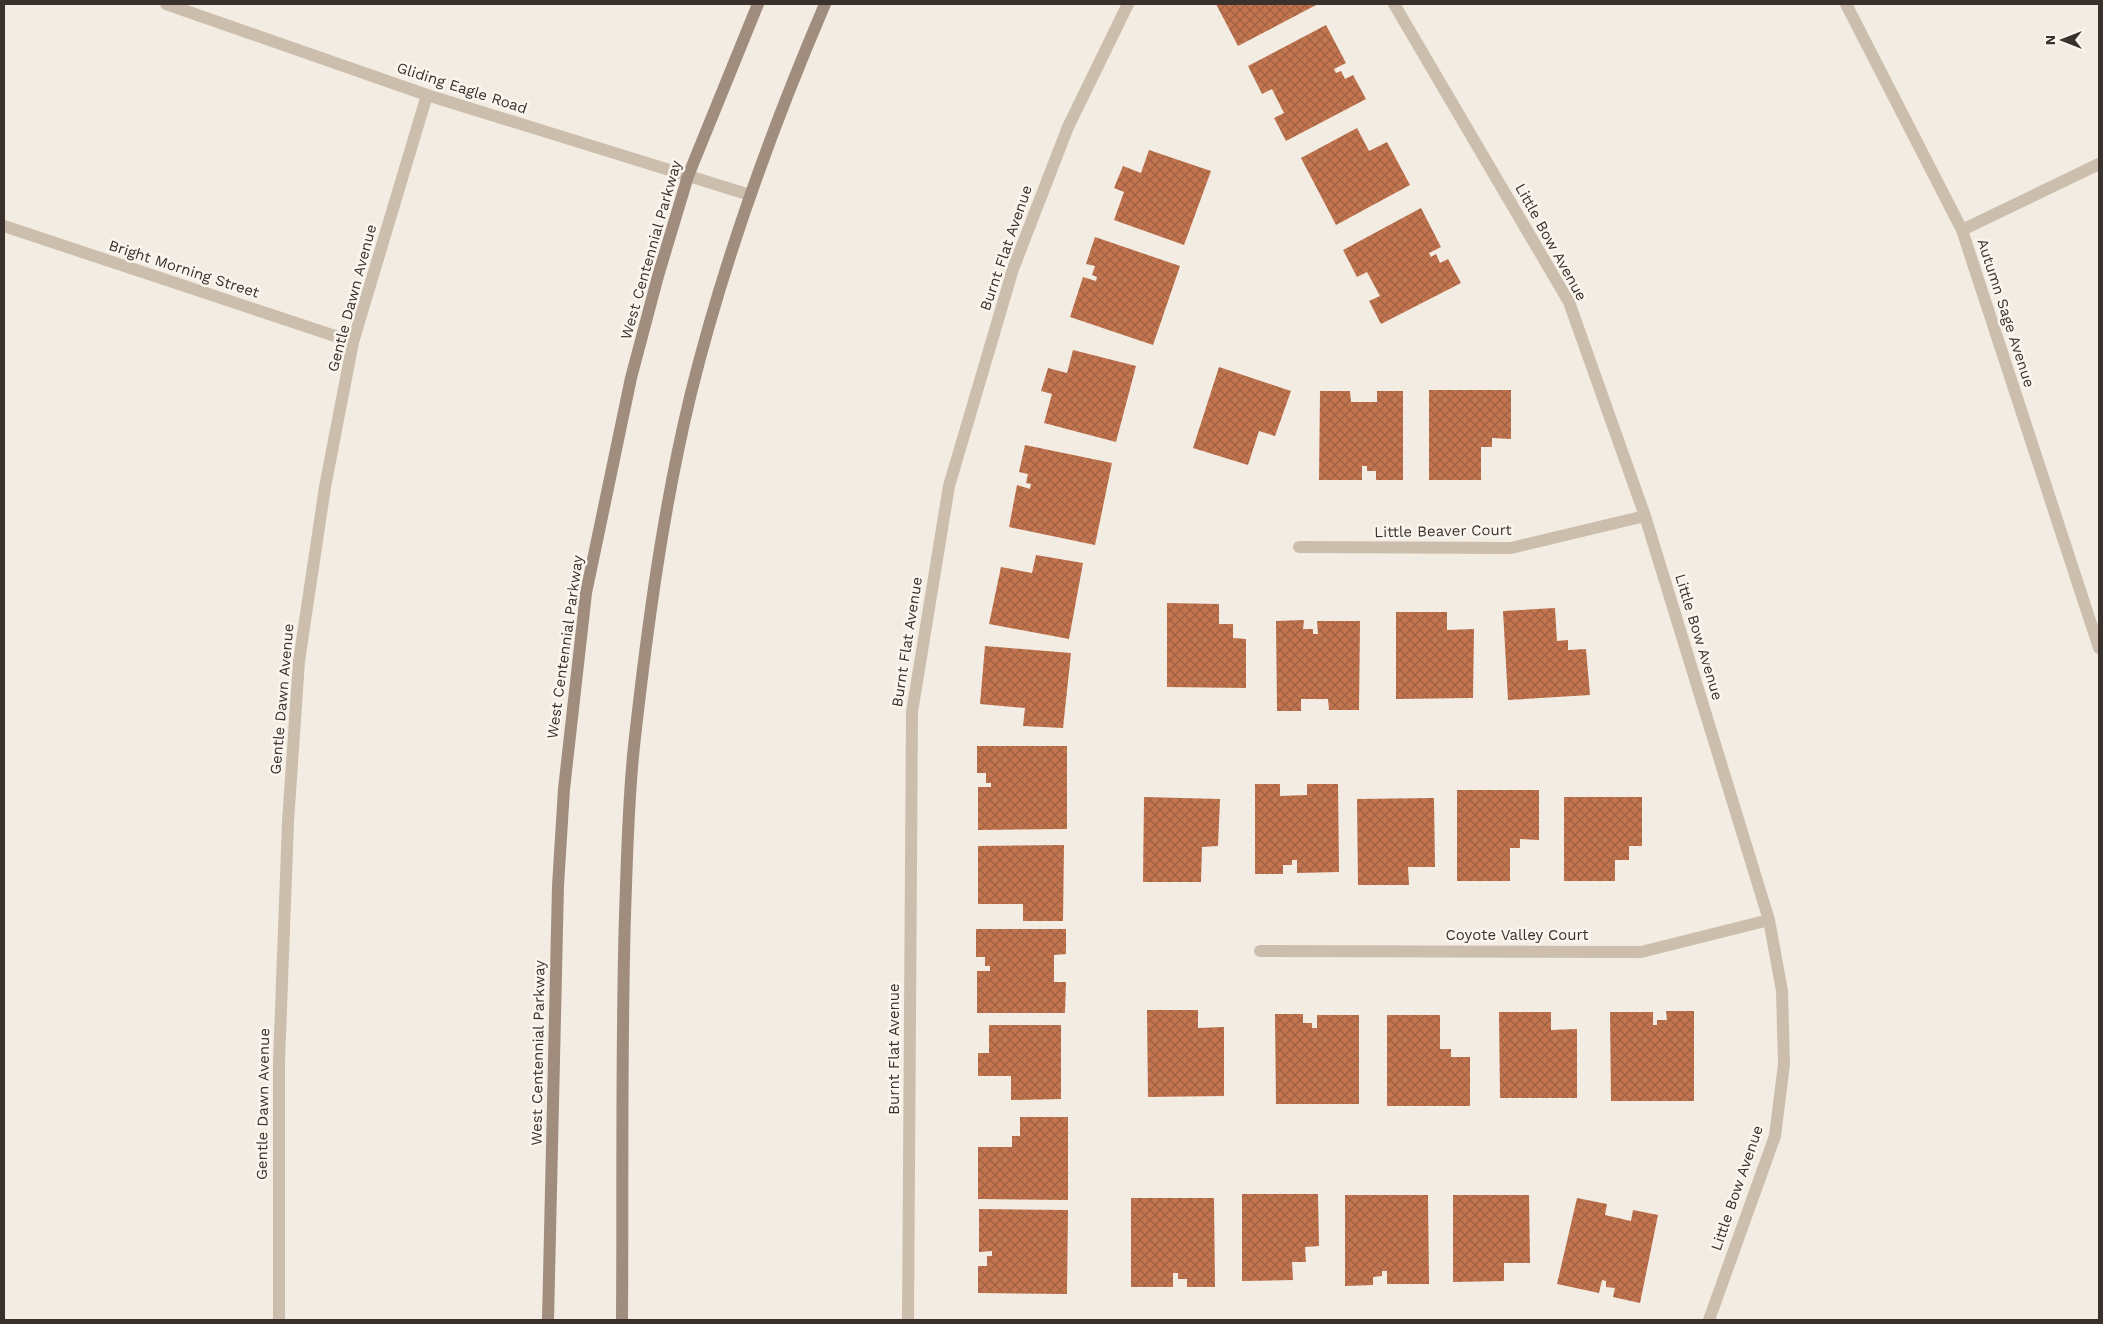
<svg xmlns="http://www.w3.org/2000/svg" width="2103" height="1324" viewBox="0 0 2103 1324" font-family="'Work Sans',sans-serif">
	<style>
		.building { fill: url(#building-cross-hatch) }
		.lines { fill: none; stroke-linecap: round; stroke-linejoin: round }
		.minor { stroke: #ccbead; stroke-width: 12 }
		.tertiary { stroke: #ccbead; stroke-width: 12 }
		.secondary { stroke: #a08d7e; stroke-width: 12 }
		.labels { text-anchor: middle; stroke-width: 5; stroke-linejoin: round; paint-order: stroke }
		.street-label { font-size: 15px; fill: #3a312c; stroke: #faf6ef }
	</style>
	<defs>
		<pattern id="building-cross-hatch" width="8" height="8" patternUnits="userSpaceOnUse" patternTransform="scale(1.25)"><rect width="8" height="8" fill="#c37550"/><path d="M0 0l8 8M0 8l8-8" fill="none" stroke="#9f6143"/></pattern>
	</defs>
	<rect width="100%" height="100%" fill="#f3ece2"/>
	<path class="building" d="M1216,4h99l1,1 -78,41z
		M1326,25l20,38 -12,6 2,4 5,-2 4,8 8,-4 13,24 -80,42 -12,-23 10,-5 -12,-24 -10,5 -14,-28z
		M1357,128l12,23 18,-9 23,43 -74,40 -35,-67z
		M1149,150l62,21 -27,74 -70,-25 10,-28 -10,-4 9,-22 18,7z
		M1421,208l20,39 -12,6 2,4 5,-3 4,9 8,-4 13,24 -80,41 -12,-23 11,-5 -13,-24 -10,5 -14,-27z
		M1095,237l85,29 -27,79 -83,-28 13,-40 13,4 1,-4 -5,-2 3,-9 -9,-2z
		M1073,350l63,16 -20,76 -72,-19 8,-29 -11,-3 7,-23 19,5z
		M1219,367l72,24 -16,45 -16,-5 -11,34 -55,-17z
		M1429,390h82v49l-19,-1v9h-11v33h-52z
		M1320,391h30l1,11h26v-11h26v89h-27v-9h-9v-5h-5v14h-43z
		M1025,445l87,18 -17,82 -86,-18 8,-42 13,4 1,-5 -5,-1 2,-9 -9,-2z
		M1036,555l47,8 -14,76 -80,-15 12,-57 31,6z
		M1167,603l52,1v20h14v14l13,1v49l-79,-1z
		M1555,608l2,33 11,-1v10l18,-1 4,46 -82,5 -5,-89z
		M1396,612h51v18l27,-1 -1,69 -77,1z
		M1304,620l-1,9h10v5h5l-1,-13h43l-1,89h-30l-1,-11h-27v12h-24l-1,-90z
		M985,646l86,7 -8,75 -40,-2 2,-18 -45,-4z
		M977,746h90v83l-89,1v-43h13v-4h-5v-10h-9z
		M1255,784h25v12l27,-1v-11h31l1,88 -42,1v-13h-5v5h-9v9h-28z
		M1457,790h82v50l-19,-1v9h-10v33h-53z
		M1144,797l76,2 -2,47 -16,1 -1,35h-58z
		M1564,797h78v49h-13v14h-14v21h-51z
		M1434,798l1,69h-27l1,18h-51l-1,-86z
		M1064,845l-1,76h-40v-17h-45v-58z
		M976,929h90v25l-12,1v27h12l-1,31h-88v-42h13v-5h-5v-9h-9z
		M1147,1010h51v18l26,-1v69l-76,1z
		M1666,1011h28v90h-83l-1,-89h43v13h4v-5h10z
		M1499,1012h52v18l26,-1v69h-77z
		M1275,1014h28v9h9v5h5v-13h42v89h-83z
		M1387,1015h53v34h11v8h19v49h-83z
		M989,1025h72v74l-50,1v-24h-33v-23h11z
		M1020,1117h48v83l-90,-1v-52h34v-11h8z
		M1242,1194h76l1,52 -14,1 1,15h-14l1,18 -51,1z
		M1345,1195h83l1,89h-42v-13h-5v5l-9,1v8l-28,1z
		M1453,1195h76l1,68h-26v18l-51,1z
		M1131,1198h83l1,89h-28v-8h-9v-6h-5v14h-42z
		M1577,1198l30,6 -2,11 26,6 2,-11 25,5 -18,88 -27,-6 2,-9 -9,-1v-6l-4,-1 -3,13 -42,-9z
		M979,1209l89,1 -1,84 -89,-1v-27h9v-10h5v-5l-13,1z"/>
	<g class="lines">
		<path class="minor" d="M1394,4l175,298 76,214 124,404 13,71 2,73 -9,72 -66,184
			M1846,4l116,226 137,418
			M4,226l349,116
			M1962,230l137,-66
			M1299,547l212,1 134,-32
			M1260,951l381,1 128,-32
			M279,1320v-258l9,-240 11,-161 26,-174 28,-145 74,-247
			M908,1320l4,-608 37,-226 64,-217 55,-142 60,-123"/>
		<path class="tertiary" d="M166,4l261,91 323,100"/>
		<path class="secondary" d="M548,1320l10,-434 6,-97 22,-196 45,-215 27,-102 30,-100 70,-172
			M622,1320c1,-135 -1,-270 3,-405 2,-56 3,-113 9,-169 13,-117 29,-238 57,-353 33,-133 80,-263 134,-389"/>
	</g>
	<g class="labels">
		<g class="street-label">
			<text transform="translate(462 88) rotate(18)" y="5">Gliding Eagle Road</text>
			<text transform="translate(1551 242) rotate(61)" y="5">Little Bow Avenue</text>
			<text transform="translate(1006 248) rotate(-71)" y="5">Burnt Flat Avenue</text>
			<text transform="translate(651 250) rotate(-74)" y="5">West Centennial Parkway</text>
			<text transform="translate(184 269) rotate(18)" y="5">Bright Morning Street</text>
			<text transform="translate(352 298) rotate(-75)" y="5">Gentle Dawn Avenue</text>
			<text transform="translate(2006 313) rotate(72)" y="5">Autumn Sage Avenue</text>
			<text transform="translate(1443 531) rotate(-1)" y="5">Little Beaver Court</text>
			<text transform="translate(1699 637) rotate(73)" y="5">Little Bow Avenue</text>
			<text transform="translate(907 642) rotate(-81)" y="5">Burnt Flat Avenue</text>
			<text transform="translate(565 647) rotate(-82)" y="5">West Centennial Parkway</text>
			<text transform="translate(282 699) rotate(-85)" y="5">Gentle Dawn Avenue</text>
			<text x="1517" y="940">Coyote Valley Court</text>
			<text transform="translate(894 1049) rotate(-90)" y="5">Burnt Flat Avenue</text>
			<text transform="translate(538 1053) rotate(-89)" y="5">West Centennial Parkway</text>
			<text transform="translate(263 1104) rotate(-89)" y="5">Gentle Dawn Avenue</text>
			<text transform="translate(1737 1188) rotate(-71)" y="5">Little Bow Avenue</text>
		</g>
	</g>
	<rect width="2103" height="1324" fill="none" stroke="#3a312c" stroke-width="10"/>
	<g transform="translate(2063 40) rotate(270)" stroke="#faf6ef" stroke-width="4" paint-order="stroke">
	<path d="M0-4L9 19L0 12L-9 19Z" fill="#3a312c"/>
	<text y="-8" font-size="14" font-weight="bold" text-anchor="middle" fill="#3a312c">N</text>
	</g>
</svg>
